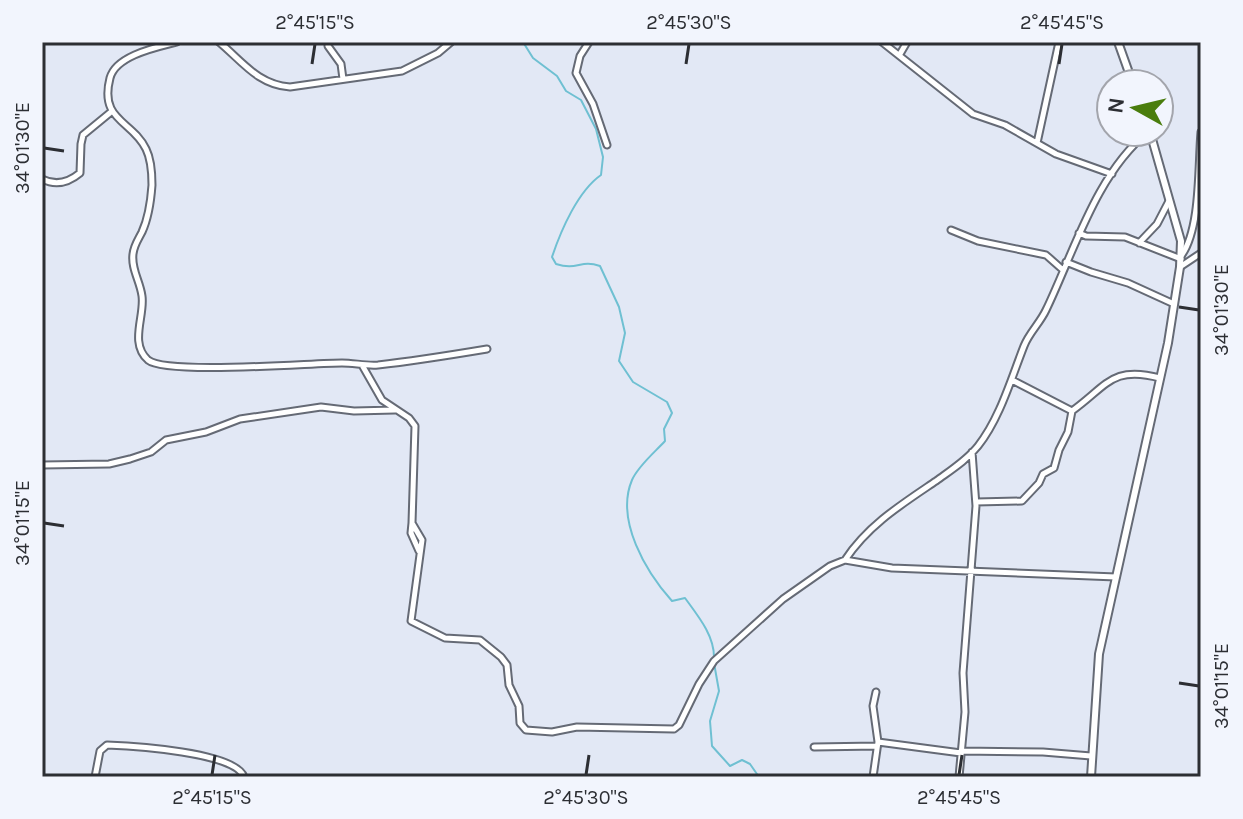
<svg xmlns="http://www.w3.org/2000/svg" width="1243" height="819" viewBox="0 0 1243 819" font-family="Karla,sans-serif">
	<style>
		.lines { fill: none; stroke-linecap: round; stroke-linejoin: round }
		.stream { stroke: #6fc0d2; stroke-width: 2 }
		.minor-casing { stroke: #656a75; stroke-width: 9 }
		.tertiary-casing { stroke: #656a75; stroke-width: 10 }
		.minor { stroke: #fff; stroke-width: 5 }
		.tertiary { stroke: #fff; stroke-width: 6 }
		.ticks { fill: none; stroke: #2c2e33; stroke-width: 3 }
		.neatline { fill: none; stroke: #2c2e33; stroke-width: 3 }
		.ticks-label { font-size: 20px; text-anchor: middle; fill: #2c2e33 }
	</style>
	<rect width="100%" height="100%" fill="#e2e8f5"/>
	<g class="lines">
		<path class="stream" d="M523,42l10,16 24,18 9,15 15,9 15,29 7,28 -2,18c-23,16 -40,55 -49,82l4,7c22,7 24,-5 44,2l19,41 6,26 -6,28 14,21 34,20 5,11 -8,16 1,12c-10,11 -27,25 -33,39 -17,40 14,92 40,121l13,-3c13,18 29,37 29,59
			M714,663l5,28 -9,30 2,25 18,20 12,-6 8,4 9,13"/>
		<defs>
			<path id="minor" d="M177,42c-19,5 -61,13 -67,36 -11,43 22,42 36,71 5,10 6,25 6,36 -1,14 -4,34 -10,47 -4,8 -8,13 -9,22 -2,15 7,27 9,42 3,20 -13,47 6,64 18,15 163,3 194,3 12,0 24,3 36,2 36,-4 73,-10 109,-16
				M219,42c23,19 39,43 71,45l112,-16 36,-18 13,-11
				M589,42l-9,14 -4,17 17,31 14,41
				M882,42l91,72 32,11 51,29 56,20
				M328,46l13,18 2,15
				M900,54l7,-12
				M1037,143l22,-101
				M42,179c14,7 26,4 38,-6l1,-29 2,-9 28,-23
				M951,230l27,11 68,14 17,15
				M1079,233l7,3 39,1 56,22
				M1139,243l18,-19 12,-23
				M1181,256c20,-27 17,-90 20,-124
				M1066,262l25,10 37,11 46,21
				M1180,267l21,-14
				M362,365l20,35 27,18 6,8 -3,97 10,17 -11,81 34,17 35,2 21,17 6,8 2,20 10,21 1,17 6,7 26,2 25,-5 97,2 5,-4 20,-41 15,-23 69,-62 47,-33 15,-6 47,8 224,9
				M1072,411c35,-25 40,-46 88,-33
				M42,465l67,-1 21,-5 21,-7 15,-12 40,-8 34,-13 81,-12 33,4 41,-1
				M976,502l46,-1 17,-18 4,-9 11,-6 5,-18 9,-18 4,-21 -60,-31
				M412,523l-1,10 8,18
				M845,560c23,-35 57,-56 91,-79 15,-11 31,-21 42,-35 22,-28 33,-67 46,-100 5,-13 16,-23 22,-36 28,-58 50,-136 102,-178
				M878,742l83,11
				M814,747l63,-1
				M961,751l82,1 48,4
				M95,777l5,-26 7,-6c25,1 129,7 137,32
				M873,777l5,-35 -5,-36 3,-14
				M959,777l6,-65 -2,-39 13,-167 -4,-54"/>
			<path id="tertiary" d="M1118,42l15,42
				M1091,777l8,-123 69,-311 12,-76 1,-26 -31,-109"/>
		</defs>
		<use href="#minor" class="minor-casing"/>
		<use href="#tertiary" class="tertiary-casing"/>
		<use href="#minor" class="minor"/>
		<use href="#tertiary" class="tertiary"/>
	</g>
	<path class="ticks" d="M312,64l3,-20M686,64l3,-20M1059,64l3,-20M44,148l20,3M1179,307l20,3M44,523l20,3M1179,683l20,3M212,775l3,-20M586,775l3,-20M959,775l3,-20"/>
	<rect width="1243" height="819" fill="none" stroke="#f2f5fd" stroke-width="88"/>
	<g transform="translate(1135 108) rotate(278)"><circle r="38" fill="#f2f5fd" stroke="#a3a5ac" stroke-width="2"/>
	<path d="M0-6L14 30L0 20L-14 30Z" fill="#4a7d0d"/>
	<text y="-12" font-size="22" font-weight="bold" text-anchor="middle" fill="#2c2e33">N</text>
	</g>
	<rect x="44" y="44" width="1155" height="731" class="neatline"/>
	<g class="ticks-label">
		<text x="315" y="29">2°45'15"S</text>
		<text x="689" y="29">2°45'30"S</text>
		<text x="1062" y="29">2°45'45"S</text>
		<text transform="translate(22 148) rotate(-90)" y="7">34°01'30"E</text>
		<text transform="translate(1221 310) rotate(-90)" y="7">34°01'30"E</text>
		<text transform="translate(22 523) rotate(-90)" y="7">34°01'15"E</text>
		<text transform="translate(1221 686) rotate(-90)" y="7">34°01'15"E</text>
		<text x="212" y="804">2°45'15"S</text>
		<text x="586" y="804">2°45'30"S</text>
		<text x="959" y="804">2°45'45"S</text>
	</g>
</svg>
